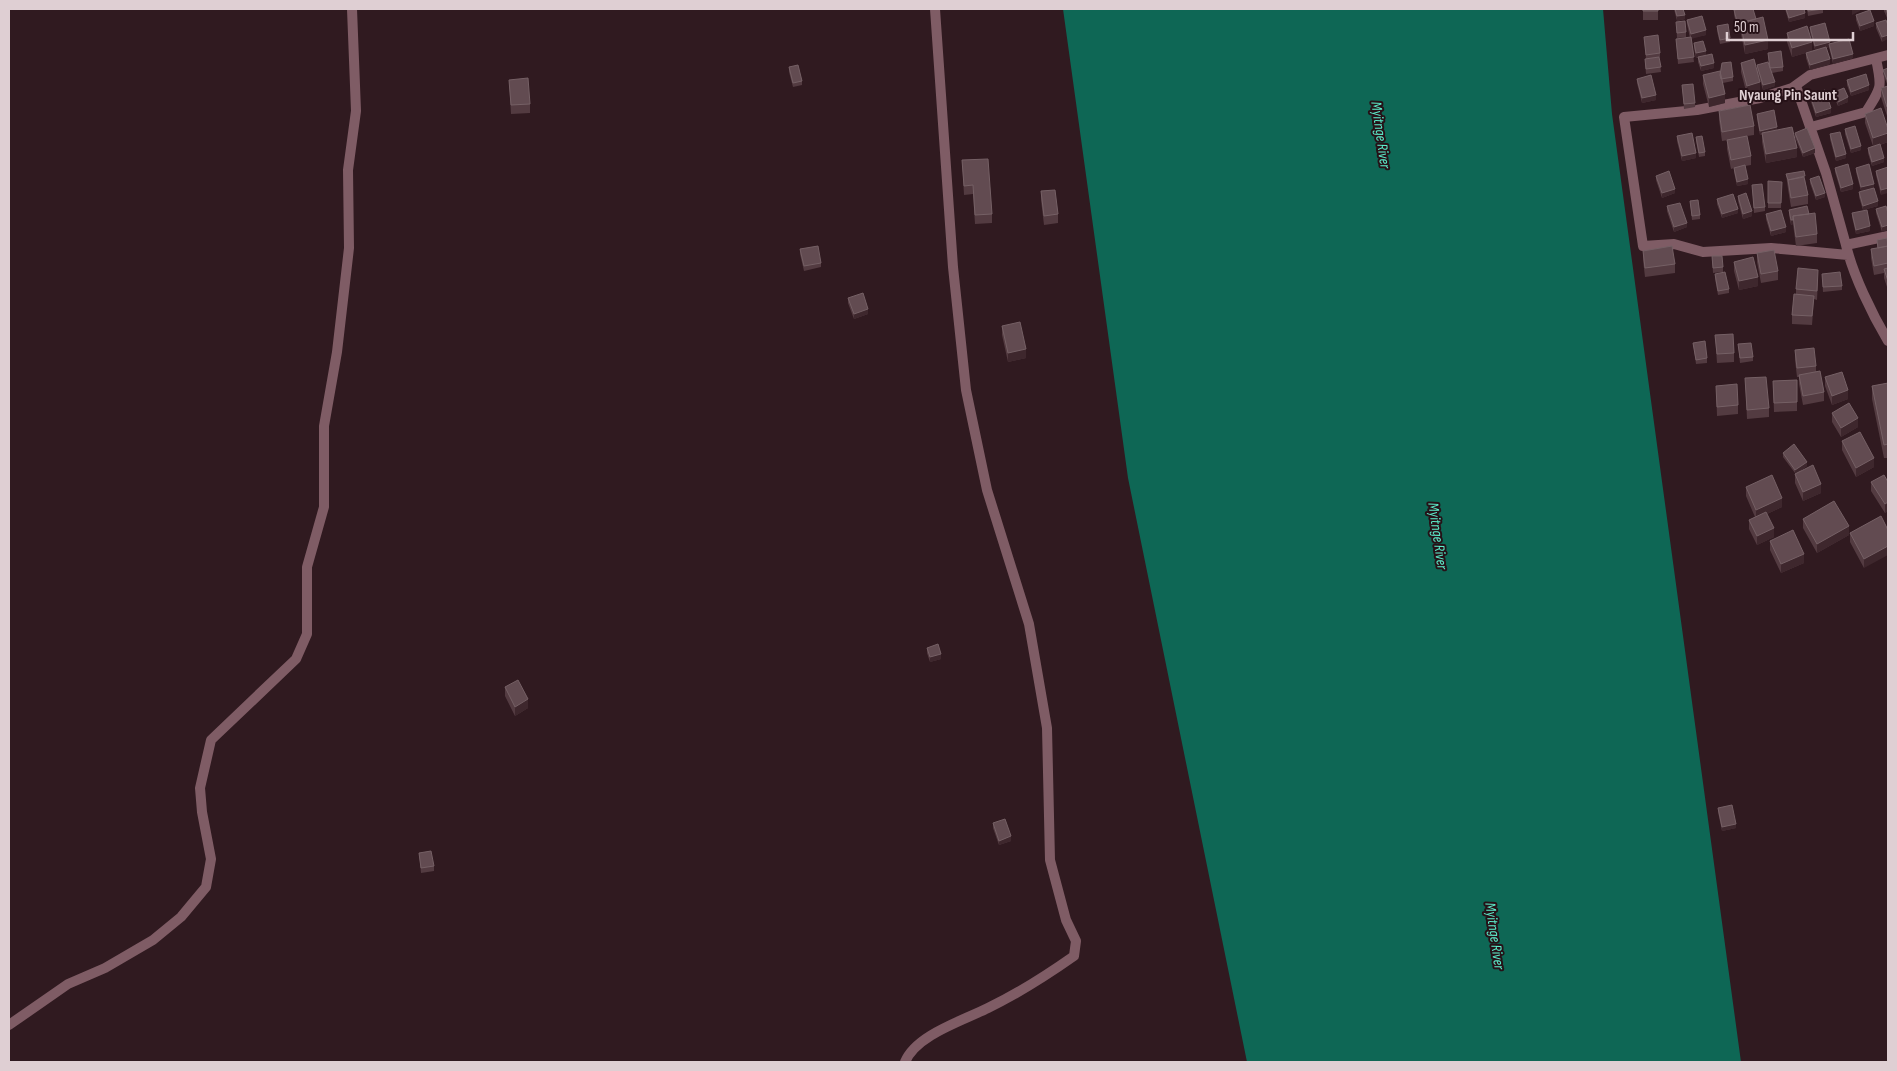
<svg xmlns="http://www.w3.org/2000/svg" width="1897" height="1071" viewBox="0 0 1897 1071" font-family="'Sofia Sans Condensed',sans-serif">
	<style>
		.water { fill: #0e6755 }
		.lines { fill: none; stroke-linecap: round; stroke-linejoin: round }
		.minor { stroke: #7f5c65; stroke-width: 10 }
		.wall { fill: #533b41 }
		.shaded-wall { fill: #3e272d }
		.building { fill: #624b51; stroke: #756065 }
		.labels { text-anchor: middle; stroke-width: 4; stroke-linejoin: round; paint-order: stroke }
		.water-label { font-size: 15px; font-style: italic; fill: #5deecc; stroke: #261117 }
		.quarter-label { font-size: 16px; font-weight: bold; fill: #dfcfd3; stroke: #261117 }
	</style>
	<rect width="100%" height="100%" fill="#301a20"/>
	<path class="water" d="M1063,9h540l9,105 129,948h-494l-119,-584z"/>
	<g class="lines">
		<path class="minor" d="M1796,86l30,87 20,72
			M1811,127l55,-15c16,-25 16,-25 10,-53
			M1888,236l-42,9c7,30 26,69 42,96
			M1848,255l-77,-7 -68,4 -29,-8 -31,2 -19,-129 73,-7 63,-12 32,-10 18,-13 78,-20
			M9,1025l59,-41 37,-16 48,-28 28,-23 25,-30 5,-28 -9,-47 -2,-24 11,-48 85,-81 11,-25v-67l17,-60v-81l13,-74 12,-104 -1,-78 8,-59 -4,-102
			M905,1062c11,-27 57,-41 83,-54 29,-14 59,-33 86,-52l2,-15 -10,-21 -16,-60 -3,-132 -18,-104 -42,-134 -21,-100 -13,-123 -18,-258"/>
	</g>
	<path class="wall" d="M1643,9h15v11h-15z
		M1674,9h9l2,10 -8,2z
		M1785,9h19l1,9 -16,4z
		M1807,9h16v4l-15,3z
		M1884,9h4v11l-4,-9z
		M1734,10l22,9 12,30 -23,5 -5,-25 -2,1 -4,-15z
		M1856,15l18,11 -14,5 -4,-11z
		M1687,20l19,15 -15,3 3,24 -16,2 -2,-25 14,-1 -3,-14z
		M1676,22l10,10v5l-9,1z
		M1876,23l12,2 -6,17 -6,-14z
		M1717,26l13,12v4l-10,2 -3,-13z
		M1810,27l20,17 23,14 -20,6 -4,-17 -3,1 4,16 -20,6 -4,-12v-5l9,-3 -5,-18z
		M1787,33l25,18 -20,6 -5,-15z
		M1644,37l16,16v4h-1l2,15 -15,2 -1,-11v-4h1z
		M1694,43l12,12 8,13 -13,3 -3,-9v-5l6,-1 -8,2 -2,-10z
		M1768,53l15,14v4l-11,2 3,13 -12,4 -5,-17 2,18 -13,4 -6,-23v-9l16,6v-4l12,1z
		M789,67l13,14v4l-9,2 -4,-15z
		M1888,68l-1,48 -6,-19v-9l7,-2 -5,-12v-4z
		M1703,75h17l13,2v4l-10,2 2,20 -16,4 -6,-23z
		M1637,79l19,21 -14,3 -5,-20z
		M509,80l21,24v9l-19,1z
		M1847,80l22,10 -18,6 -4,-11z
		M1682,85l13,18v4l-11,2z
		M1834,92l14,10 -10,4 -4,-9z
		M1810,95l21,18 -15,4 -6,-18z
		M1719,111l35,15v9l-7,1 4,20v9l-6,1 3,18 -11,2 -3,-14v-4l-3,1 -4,-20v-9l19,-3 -24,4 -3,-21z
		M1757,114l20,16 20,27 -31,6 -4,-21v-7h-2l-3,-16z
		M1865,114l23,28 -8,3 4,17 -12,4 -4,-13v-5l5,-2 -8,-23z
		M1845,129l16,21 -10,3 -6,-19z
		M1795,133l20,20 -12,4 -8,-20z
		M1830,134l16,24 -10,3 -6,-22z
		M1677,136l19,22 -14,3 -5,-20z
		M1696,137l9,15v4l-6,1 -3,-16z
		M962,160l30,54v9l-17,1 -2,-30 -9,1z
		M1888,167l-7,28 -5,-20v-4z
		M1835,168l18,21 -12,3 -6,-20z
		M1856,168l18,20 -13,3 -5,-19z
		M1786,174l19,5 3,16v9l-17,3 -3,-18z
		M1656,176l19,17 -13,5 -6,-18z
		M1810,179l15,18 -9,3 -6,-17z
		M1768,181l14,1 -1,26h-13z
		M1752,185l13,22v4l-11,2z
		M1041,191l17,23v9l-14,2 -3,-25z
		M1859,192l19,14 -15,4 -4,-13z
		M1738,196l14,20 -9,3 -5,-18z
		M1717,199l21,14 -16,5 -5,-14z
		M1690,201l10,14v4l-8,1z
		M1667,206l20,21 -13,5 -7,-21z
		M1886,206l-4,26 -6,-19v-4z
		M1789,210l20,4 8,20v9l-21,3 -3,-22 -2,1 -2,-10z
		M1852,213l18,18 -14,3 -4,-17z
		M1766,214l20,18 -15,4 -5,-17z
		M1877,240l11,5v45l-4,-12v-5l-10,2 -3,-17v-9l6,-1z
		M800,249l21,14v4l-17,4 -4,-17z
		M1643,251l32,13v9l-30,4 -2,-17z
		M1757,253l21,18v9l-17,3 -4,-21z
		M1712,256l11,11v5l-10,1z
		M1734,262l24,24 -19,4 -5,-19z
		M1715,274l14,15v4l-11,2 -3,-16z
		M1822,274l20,12v4l-19,2z
		M1818,279l-1,21 -3,-1 -2,26 -20,-1v-9l4,-21v-5z
		M848,298l20,16 -14,5 -6,-16z
		M1002,326l24,32 -18,4 -6,-27z
		M1715,335l19,18v9l-17,1z
		M1693,343l14,15v5l-11,1z
		M1738,344l15,13v4l-13,2z
		M1795,350l21,16v6l8,20v9l-21,4 -4,-21v-7h-2l-2,-17z
		M1825,377l23,22 -16,6 -7,-19z
		M1745,378l24,30v9l-22,2z
		M1797,380v31l-23,1 -1,-31z
		M1888,383v75h-4l-12,-59v-13z
		M1716,386l22,19v9l-21,2z
		M1832,413l26,14 -17,10 -9,-15z
		M1842,441l32,26 -18,10 -14,-27z
		M1783,453l24,13 -7,5 21,22 -18,8 -8,-18v-10l-12,-16z
		M1871,482h17v29l-3,2 -14,-22z
		M1746,487l36,20 -15,7 7,23 -17,8 -8,-16v-9l6,-3 -9,-21z
		M1881,516l-17,52 -14,-26v-9z
		M1803,519l46,16 -32,18 -14,-25z
		M1770,541l34,22 -23,10 -11,-23z
		M927,648l14,11 -11,3 -3,-9z
		M505,687l23,21 -13,8 -10,-20z
		M1718,808l18,20 -14,3 -4,-19z
		M993,823l18,18 -12,4 -6,-17z
		M419,853l15,13v5l-13,2z"/>
	<path class="shaded-wall" d="M1855,9h5v2l-8,4v-5z
		M1805,13v5l-16,4v-4z
		M1685,15v4l-8,2v-5z
		M1874,21v5l-14,5v-5z
		M1738,25h2v4l-2,1z
		M1706,30v5l-15,4v-5z
		M1888,35v4l-6,3v-5z
		M1768,40v9l-23,5v-9z
		M1812,42v9l-20,6v-9z
		M1830,42v5l-1,-3v3l-14,3v-4z
		M1706,51v5l-10,2v-5z
		M1853,54v4l-20,6v-5z
		M1830,59v5l-20,6v-5z
		M1714,63v5l-13,3v-5z
		M1760,82v9l-13,4v-9z
		M1775,82v4l-12,4v-5z
		M1869,85v5l-18,6v-4z
		M1725,94v9l-16,4v-9z
		M1656,95v5l-14,3v-5z
		M1848,97v5l-10,4v-4z
		M1831,108v5l-15,4v-4z
		M1777,127v5l-17,3v-4z
		M1888,133v9l-15,5v-9z
		M1861,146v4l-10,3v-4z
		M1797,148v9l-31,6v-9z
		M1815,148v5l-12,4v-4z
		M1696,153v5l-14,3v-5z
		M1846,154v4l-10,3v-4z
		M1884,158v4l-12,4v-4z
		M1748,179v5l-11,2v-4z
		M1853,184v5l-12,3v-4z
		M1874,184v4l-13,3v-4z
		M1888,188v5l-7,2v-5z
		M1675,189v4l-13,5v-5z
		M1825,193v4l-9,3v-4z
		M1878,201v5l-15,4v-4z
		M1738,209v4l-16,5v-4z
		M1752,211v5l-9,3v-5z
		M1791,220h2v4l-2,1z
		M1687,223v4l-13,5v-5z
		M1888,225v5l-6,2v-5z
		M1870,226v5l-14,3v-4z
		M1786,227v5l-15,4v-5z
		M1758,277v9l-19,4v-9z
		M868,309v5l-14,5v-5z
		M1026,349v9l-18,4v-9z
		M1848,390v9l-16,6v-9z
		M1858,418v9l-17,10v-9z
		M1874,458v9l-18,10v-9z
		M1807,462v4l-12,8v-4z
		M1821,484v9l-18,8v-9z
		M1782,498v9l-26,12v-9z
		M1888,502v9l-3,2v-9z
		M1849,526v9l-32,18v-9z
		M1774,528v9l-17,8v-9z
		M1888,546v9l-24,13v-9z
		M1804,554v9l-23,10v-9z
		M941,654v5l-11,3v-5z
		M528,699v9l-13,8v-9z
		M1736,824v4l-14,3v-4z
		M1011,836v5l-12,4v-4z"/>
	<path class="building" d="M1643,9h15v2h-15z
		M1675,9h8l2,6 -8,1z
		M1741,9h12l3,10 -16,4v2h-2l-4,-15z
		M1786,9h18l1,4 -16,5z
		M1808,9h15l-15,2z
		M1886,9h2v6z
		M1870,10l4,11 -14,5 -4,-11z
		M1702,16l4,14 -15,4 -4,-14z
		M1763,17l5,23 -23,5 -5,-22z
		M1886,20l2,5v10l-6,2 -6,-14z
		M1685,21l1,11 -9,1 -1,-11z
		M1825,23l5,19 -15,4 -5,-19z
		M1728,24l2,14 -10,2 -3,-14z
		M1807,26l5,16 -20,6 -5,-15z
		M1658,35l2,18 -14,2 -2,-18z
		M1691,37l3,20 -16,2 -2,-20z
		M1849,39l4,15 -20,5 -4,-15z
		M1703,41l3,10 -10,2 -2,-10z
		M1826,47l4,12 -20,6 -4,-12z
		M1781,51l2,16 -13,1 5,14 -12,3 -6,-20 11,-3 2,6 -2,-15z
		M1712,54l2,9 -13,3 -3,-9z
		M1659,57l2,10 -15,2 -1,-10z
		M1754,59l6,23 -13,4 -6,-23z
		M1731,62l2,15 -12,2 -1,-4 2,-12z
		M798,65l4,16 -9,2 -4,-16z
		M1888,68v14l-5,-12z
		M1720,71l5,23 -16,4 -6,-23z
		M1866,74l3,11 -18,7 -4,-12z
		M1651,75l5,20 -14,3 -5,-19z
		M528,78l2,26 -19,1 -2,-25z
		M1693,84l2,19 -11,1 -2,-19z
		M1888,86v20l-1,1 -6,-19z
		M1844,88l4,9 -10,5 -4,-10z
		M1825,90l6,18 -15,5 -6,-18z
		M1750,105l4,21 -32,6 -3,-21z
		M1881,108l7,21v4l-15,5 -8,-24z
		M1774,110l3,17 -17,4 -3,-17z
		M1855,126l6,20 -10,3 -6,-20z
		M1792,127l5,21 -31,6 -4,-21z
		M1807,128l8,20 -12,5 -8,-20z
		M1840,132l6,22 -10,3 -6,-23z
		M1692,133l4,20 -14,3 -5,-20z
		M1702,136l3,16 -6,1 -3,-16z
		M1747,136l4,20 -20,4 -4,-20z
		M1880,144l4,14 -12,4 -4,-14z
		M988,159l4,55 -17,1 -2,-30 -9,1 -2,-26z
		M1848,164l5,20 -12,4 -6,-20z
		M1869,164l5,20 -13,3 -5,-19z
		M1745,165l3,14 -11,3 -3,-14z
		M1888,167v21l-7,2 -5,-19z
		M1669,171l6,18 -13,4 -6,-17z
		M1804,171l1,5 -17,4 -2,-6z
		M1819,176l6,17 -9,3 -6,-17z
		M1804,177l4,18 -17,3 -3,-18z
		M1768,181l14,1 -1,21h-13z
		M1762,184l3,23 -11,1 -2,-23z
		M1874,188l4,13 -15,5 -4,-14z
		M1055,190l3,24 -14,2 -3,-25z
		M1746,193l6,18 -9,3 -5,-18z
		M1733,194l5,15 -16,5 -5,-15z
		M1698,200l2,15 -8,1 -2,-15z
		M1680,203l7,20 -13,4 -7,-21z
		M1807,206l2,8 -16,2v4h-2l-2,-10z
		M1886,206l2,7v12l-6,2 -6,-18z
		M1781,210l5,17 -15,4 -5,-17z
		M1867,210l3,16 -14,4 -4,-17z
		M1815,213l2,21 -21,3 -3,-21z
		M1887,238l1,8 -10,2 -1,-8z
		M818,246l3,17 -17,3 -4,-17z
		M1672,246l3,18 -30,4 -2,-17z
		M1888,246v17l-14,3 -3,-17z
		M1774,250l4,21 -17,3 -4,-21z
		M1712,256h10l1,11 -10,1z
		M1753,257l5,20 -19,4 -5,-19z
		M1798,268l20,2 -1,21 -21,-2z
		M1888,268v13l-4,-12z
		M1725,272l4,17 -11,2 -3,-17z
		M1840,272l2,14 -19,1 -1,-13z
		M863,293l5,16 -14,5 -6,-16z
		M1794,294l20,2 -2,20 -20,-1z
		M1020,322l6,27 -18,4 -6,-27z
		M1733,334l1,19 -17,1 -2,-19z
		M1705,341l2,17 -11,2 -3,-17z
		M1751,343l2,14 -13,1 -2,-14z
		M1814,348l2,18 -19,2 -2,-18z
		M1820,371l4,21 -21,4 -4,-21z
		M1842,372l6,18 -16,6 -7,-19z
		M1766,377l3,31 -22,2 -2,-32z
		M1797,380v22l-23,1 -1,-22z
		M1888,383v61l-4,1 -12,-59z
		M1737,384l1,21 -21,2 -1,-21z
		M1849,403l9,15 -17,10 -9,-15z
		M1860,432l14,26 -18,10 -14,-27z
		M1794,444l13,18 -12,8 -12,-17z
		M1813,465l8,19 -18,8 -8,-18z
		M1772,475l10,23 -26,12 -10,-23z
		M1884,475l4,7v20l-3,2 -14,-22z
		M1834,501l15,25 -32,18 -14,-25z
		M1766,512l8,16 -17,8 -8,-16z
		M1881,516l7,14v16l-24,13 -14,-26z
		M1793,530l11,24 -23,10 -11,-23z
		M938,644l3,10 -11,3 -3,-9z
		M518,680l10,19 -13,8 -10,-20z
		M1732,805l4,19 -14,3 -4,-19z
		M1005,819l6,17 -12,5 -6,-18z
		M431,851l3,15 -13,2 -2,-15z"/>
	<g class="labels">
		<g class="water-label">
			<text transform="translate(1381 135) rotate(82)" y="5">Myitnge River</text>
			<text transform="translate(1438 536) rotate(82)" y="5">Myitnge River</text>
			<text transform="translate(1495 936) rotate(82)" y="5">Myitnge River</text>
		</g>
		<g class="quarter-label">
			<text x="1788" y="100">Nyaung Pin Saunt</text>
		</g>
	</g>
	<rect width="1897" height="1071" fill="none" stroke="#dfcfd3" stroke-width="20"/>
	<path d="M1727 32v8h126v-8" fill="none" stroke="#dfcfd3" stroke-width="2.5"/>
	<text x="1734" y="32" font-size="15" fill="#dfcfd3" stroke="#261117" stroke-width="4" paint-order="stroke">50 m</text>
</svg>
